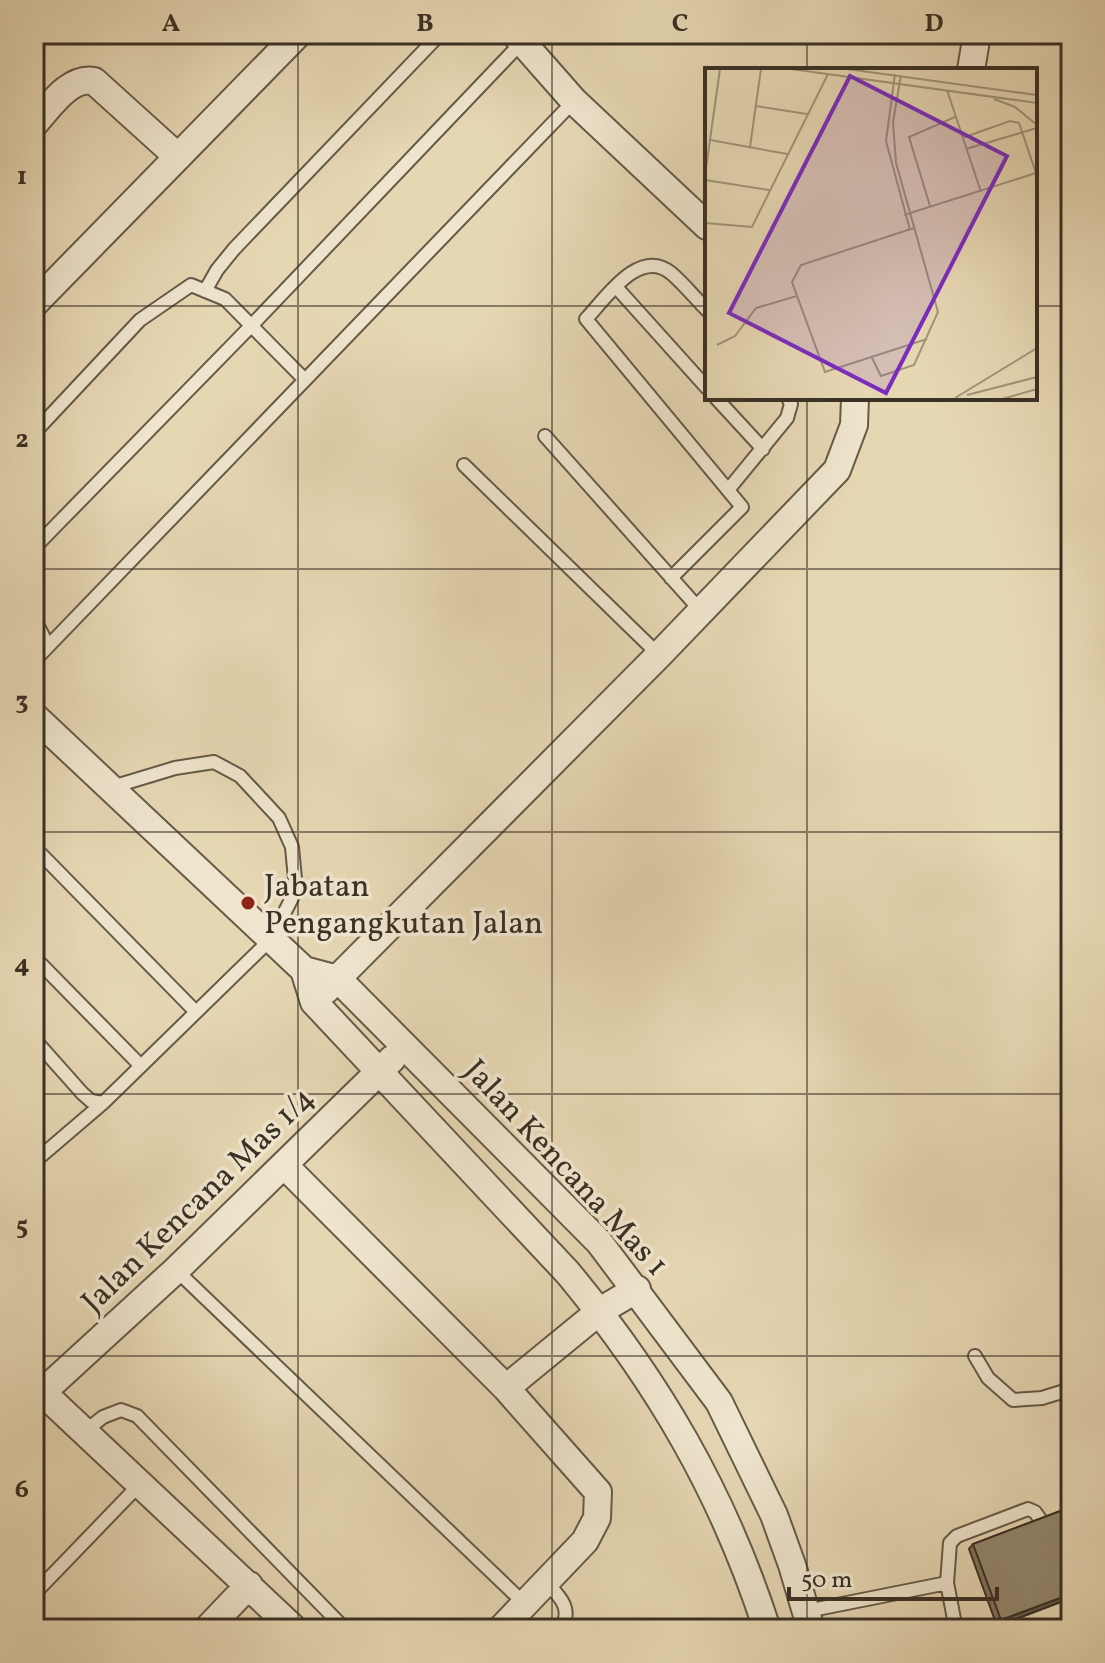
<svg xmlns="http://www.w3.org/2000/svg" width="1105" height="1663" viewBox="0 0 1105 1663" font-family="Vollkorn,serif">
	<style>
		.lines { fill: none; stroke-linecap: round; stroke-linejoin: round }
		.lane-casing { stroke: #655a48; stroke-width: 16 }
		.street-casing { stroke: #655a48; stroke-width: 30 }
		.lane { stroke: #efe5ce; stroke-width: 12 }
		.street { stroke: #efe5ce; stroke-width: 26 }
		.wall { fill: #7e745f; stroke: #3a3025; stroke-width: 2 }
		.shaded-wall { fill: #675e4e; stroke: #3a3025; stroke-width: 2 }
		.building { fill: #93876f; stroke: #3a3025; stroke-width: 2 }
		.grid { fill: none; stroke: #3a3025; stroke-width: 2; stroke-opacity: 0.55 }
		.poi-dot { fill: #8f2418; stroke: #efe5ce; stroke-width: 3 }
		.labels { text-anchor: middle; stroke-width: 7; stroke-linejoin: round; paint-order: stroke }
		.poi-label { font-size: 32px; fill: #3a3025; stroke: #efe5ce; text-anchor: start }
		.street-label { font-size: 32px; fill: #3a3025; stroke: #efe5ce }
		.inset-road { fill: none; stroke: #a1947a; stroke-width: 2 }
		.view { fill: #7b2cbf; fill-opacity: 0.15; stroke: #7b2cbf; stroke-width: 4 }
		.inset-edge { fill: none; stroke: #3a3025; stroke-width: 4 }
		.neatline { fill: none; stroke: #3a3025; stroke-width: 3 }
		.grid-label { font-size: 26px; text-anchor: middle; font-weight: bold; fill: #3a3025 }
	</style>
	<rect width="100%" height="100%" fill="#e6d7b3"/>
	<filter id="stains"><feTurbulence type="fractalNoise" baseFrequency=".0025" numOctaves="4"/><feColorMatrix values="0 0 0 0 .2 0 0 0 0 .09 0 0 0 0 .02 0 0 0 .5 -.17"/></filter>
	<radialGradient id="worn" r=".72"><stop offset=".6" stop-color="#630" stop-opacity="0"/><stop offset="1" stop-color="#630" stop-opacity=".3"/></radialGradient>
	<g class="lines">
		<defs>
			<path id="lane" d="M617,288l90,100
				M205,291l12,-21 17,-21 206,-215
				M716,398l47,51
				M34,433l106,-113 51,-35 34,14 80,81
				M545,436l156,175
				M464,465l195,190
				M728,490l59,-72 4,-14 -3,-6
				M34,548l218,-223 270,-283
				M671,578l71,-71 -156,-188c20,-21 53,-72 85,-46 13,11 24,25 36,37
				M34,618l14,28
				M34,661l540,-560
				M34,847l161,164
				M34,957l106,108
				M34,1039l48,54 9,8 12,2 168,-164 25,-49 -4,-43 -13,-29 -39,-42 -26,-14 -39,6 -66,20
				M34,1162l69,-59
				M176,1270l349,334
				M975,1356l13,22 25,22 29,-2 29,-9
				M84,1432l19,-15 18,-7 16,6 208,213
				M546,1582c14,15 27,26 15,47
				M34,1594l107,-111
				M807,1611l140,-28
				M956,1629l-9,-46 3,-40 7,-7 71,-27 7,3 7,10"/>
			<path id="street" d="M515,34l59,67 133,125
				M971,70l6,-36
				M34,124c15,-16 35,-48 60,-43l84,76
				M34,304l264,-270
				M34,716l270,254 10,32 254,271c91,110 155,220 199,356
				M304,970l34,9 261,263 120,160 55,113 18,50 19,64
				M326,990l333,-335 178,-185 17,-45 1,-27
				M284,1165l222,223 92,104 -1,26 -12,23 -84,88
				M506,1388l94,-77 37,-22
				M42,1392l252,237
				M34,1400l142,-130 216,-211
				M207,1629l42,-44"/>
		</defs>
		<use href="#lane" class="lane-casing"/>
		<use href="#street" class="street-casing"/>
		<use href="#lane" class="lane"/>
		<use href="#street" class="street"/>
	</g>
	<path class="wall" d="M1071,1507v91l-74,28 -28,-77 4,-5z"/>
	<path class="shaded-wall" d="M1071,1594v4l-74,28 4,-6z"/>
	<path class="building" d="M1071,1507v87l-70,26 -28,-76z"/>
	<path class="grid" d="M298,34v1595M552,34v1595M807,34v36M34,306h673M1035,306h36M807,398v1231M34,569h1037M34,832h1037M34,1094h1037M34,1356h1037"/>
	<circle class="poi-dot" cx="248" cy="903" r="8"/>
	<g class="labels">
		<g class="poi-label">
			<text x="264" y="896">Jabatan<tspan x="264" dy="37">Pengangkutan Jalan</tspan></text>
		</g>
		<g class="street-label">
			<text transform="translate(567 1167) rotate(47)" y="11">Jalan Kencana Mas 1</text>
			<text transform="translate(197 1199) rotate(-44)" y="11">Jalan Kencana Mas 1/4</text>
		</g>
	</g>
	<g transform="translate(705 68)">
		<rect width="332" height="332" fill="#e6d7b3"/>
		<path class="inset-road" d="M86,1l246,34M142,1l190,26M190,6l-9,67 24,89M242,22l34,102M289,31l21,8 22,18M0,33l1,-32M51,38l51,8M5,72l77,14M45,79l11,-78M261,81l71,-21M0,107l15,-106M0,112l64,10M225,138l-21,-69 46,-20M199,147l132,-42 -17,-50 -9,-2 -48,17M0,155l47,4 76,-153M209,160l-113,37 -9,17 33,90 102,-33M12,277l18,-9 21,-28 41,-12M167,290l9,18 33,-11 24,-53 -42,-149 -3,-41 8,-47M262,327l70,-18M250,330l82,-50M297,331l35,-10"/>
		<path class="view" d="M145,8l157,80 -121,237 -157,-80z"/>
		<rect width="332" height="332" class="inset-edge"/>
	</g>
	<rect width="1105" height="1663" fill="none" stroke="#e6d7b3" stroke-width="88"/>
	<path d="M789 1587v12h208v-12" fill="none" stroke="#3a3025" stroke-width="4"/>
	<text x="801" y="1587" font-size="24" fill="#3a3025" stroke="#efe5ce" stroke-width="6" paint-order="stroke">50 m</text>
	<rect x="44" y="44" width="1017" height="1575" class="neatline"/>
	<g class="grid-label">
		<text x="171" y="31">A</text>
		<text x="425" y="31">B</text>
		<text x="680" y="31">C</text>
		<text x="934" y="31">D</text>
		<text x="22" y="184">1</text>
		<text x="22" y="447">2</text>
		<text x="22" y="709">3</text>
		<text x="22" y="972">4</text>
		<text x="22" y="1234">5</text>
		<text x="22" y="1497">6</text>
	</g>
	<rect width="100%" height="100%" filter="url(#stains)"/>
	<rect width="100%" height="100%" fill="url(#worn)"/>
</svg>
